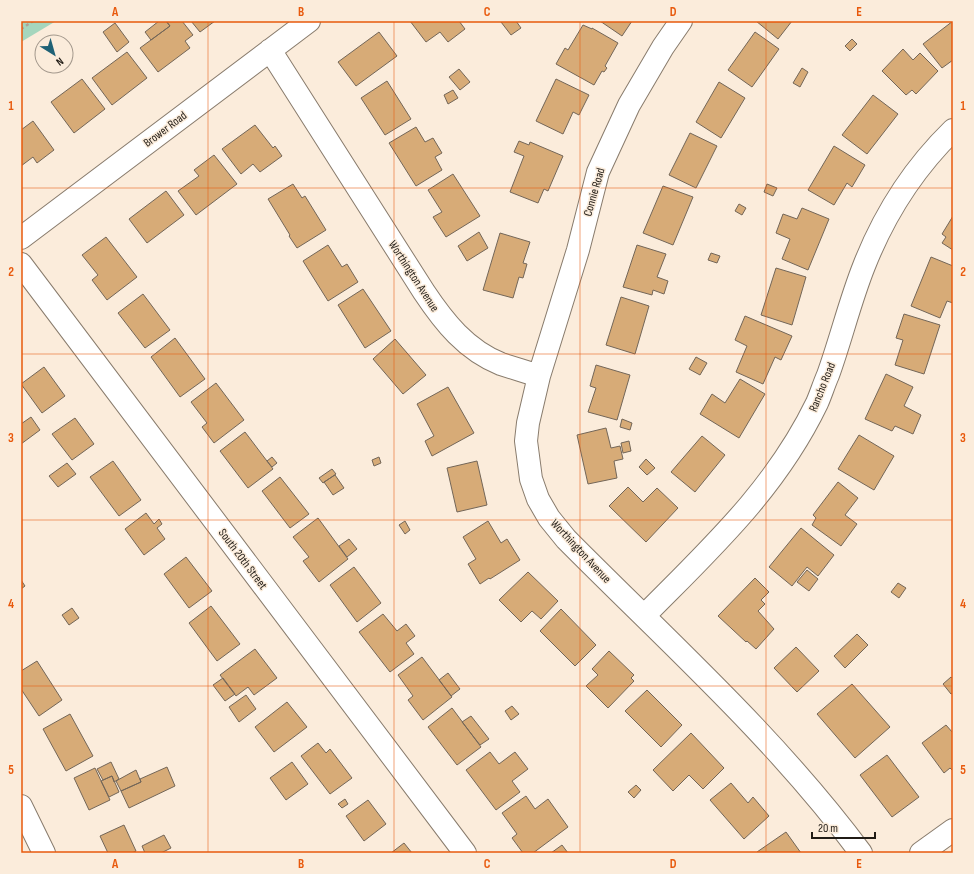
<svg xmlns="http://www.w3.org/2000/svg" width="974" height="874" viewBox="0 0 974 874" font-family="'Sofia Sans Condensed',sans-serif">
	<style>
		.green { fill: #a5d6bd }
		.building { fill: #d7ab77; stroke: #736658 }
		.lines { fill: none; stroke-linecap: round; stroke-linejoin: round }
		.minor-casing { stroke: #887b6c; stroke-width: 24 }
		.path { stroke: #ada295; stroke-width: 2.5; stroke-dasharray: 3 3; stroke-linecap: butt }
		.minor { stroke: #fff; stroke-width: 22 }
		.grid { fill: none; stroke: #e8590c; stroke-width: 1; stroke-opacity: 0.55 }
		.labels { text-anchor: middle; stroke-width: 3; stroke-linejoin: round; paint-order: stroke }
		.street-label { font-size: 12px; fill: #201b15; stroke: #fbecdb }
		.neatline { fill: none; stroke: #e8590c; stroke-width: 1.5 }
		.grid-label { font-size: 13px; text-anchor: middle; font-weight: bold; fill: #e8590c }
	</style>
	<rect width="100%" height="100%" fill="#fbecdb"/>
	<path class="green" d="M21,21h35l-35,21z"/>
	<path class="building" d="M159,21h7l4,5 -19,14 -6,-8z
		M166,21h16l11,14 -8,6 5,7 -32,24 -18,-24 30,-22z
		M191,21h24l-15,11z
		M410,21h49l6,8 -17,13 -8,-10 -14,10z
		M502,21h14l5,7 -10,7 -10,-13z
		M600,21h32l-10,15z
		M756,21h36l-14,18z
		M953,21v39l-11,8 -19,-24z
		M115,23l14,19 -12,10 -14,-20z
		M583,25l9,4v-1l26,15 -13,23 2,2 -3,4 -2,-1 -8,14 -38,-21 9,-16 3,2z
		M379,32l18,24 -41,30 -18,-24z
		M755,32l24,17 -27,38 -24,-17z
		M852,39l5,5 -7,7 -5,-5z
		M903,49l10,11 7,-7 18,18 -22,23 -4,-4 -6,5 -24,-24z
		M127,52l20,26 -35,27 -20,-27z
		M802,68l6,4 -8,15 -7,-4z
		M459,69l11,13 -10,8 -11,-13z
		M82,79l23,30 -31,24 -23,-31z
		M556,79l33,16 -10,20 -6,-3 -10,22 -27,-13z
		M387,81l24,38 -26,16 -24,-37z
		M719,82l26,16 -24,40 -25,-16z
		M453,90l5,8 -10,6 -4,-9z
		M873,95l25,19 -31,40 -25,-19z
		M33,121l21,29 -17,13 -4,-6 -12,9v-36z
		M255,125l18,23 2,-2 7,10 -22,16 -7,-8 -12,10 -19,-25z
		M416,127l9,15 8,-4 9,15 -7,4 7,13 -26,16 -27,-43z
		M690,133l27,13 -21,42 -27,-13z
		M519,141l10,4 1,-3 33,14 -15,35 -4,-2 -6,14 -28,-11 14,-36 -10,-4z
		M834,146l31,19 -13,22 -5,-4 -13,22 -26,-15z
		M214,155l23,29 -41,31 -18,-24 21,-15 -5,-6z
		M453,174l27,42 -34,21 -13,-20 9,-5 -14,-22z
		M293,184l9,14 3,-2 21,34 -29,18 -8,-12 1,-1 -22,-36z
		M767,184l10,4 -4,8 -9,-4z
		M663,186l30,11 -20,48 -30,-12z
		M166,191l18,24 -37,28 -18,-24z
		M739,204l7,4 -4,7 -7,-4z
		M802,208l27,11 -21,51 -26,-11 8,-20 -14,-6 7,-19 14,5z
		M953,216v34l-11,-7 4,-6 -4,-3z
		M479,232l9,16 -21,13 -9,-15z
		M500,233l30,9 -7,21 4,1 -4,14 -4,-1 -6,21 -30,-8z
		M106,237l31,40 -30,23 -15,-20 6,-5 -16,-20z
		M328,245l14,22 5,-3 11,18 -30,19 -25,-40z
		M637,245l29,9 -9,23 11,4 -4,13 -11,-4 -1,5 -29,-8z
		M711,253l9,3 -3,7 -9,-3z
		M931,257l22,9v37l-6,-2 -7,17 -29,-12z
		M776,268l30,9 -14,48 -31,-10z
		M363,289l28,42 -26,17 -27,-43z
		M143,294l27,36 -25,18 -27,-35z
		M621,297l28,9 -14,48 -29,-9z
		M904,314l36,11 -16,49 -29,-9 8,-25 -7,-2z
		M745,316l47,20 -11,24 -6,-3 -12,27 -27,-12 11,-26 -12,-6z
		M175,338l30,41 -25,18 -29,-40z
		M395,339l31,36 -23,19 -30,-35z
		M696,357l11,6 -7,12 -11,-6z
		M596,365l34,10 -13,45 -29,-8 8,-24 -6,-2z
		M44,367l21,29 -23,17 -21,-29z
		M886,374l27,13 -9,19 17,9 -8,19 -18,-8 -3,5 -27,-12z
		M740,379l25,15 -26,44 -39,-24 12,-20 13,9z
		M216,383l28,37 -30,23 -12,-16 5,-4 -16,-21z
		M448,387l26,46 -42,23 -7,-15 9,-5 -17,-32z
		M31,417l9,13 -19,14v-20z
		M75,418l19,26 -22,16 -20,-26z
		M622,419l10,4 -2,7 -10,-3z
		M606,428l5,20 9,-2 3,13 -9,2 3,17 -29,6 -11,-49z
		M245,432l28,37 -25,19 -28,-37z
		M859,435l35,21 -20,34 -36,-21z
		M702,436l23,19 -30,37 -24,-20z
		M629,441l2,10 -8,2 -2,-10z
		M272,457l5,6 -5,4 -5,-6z
		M379,457l2,6 -7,3 -2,-6z
		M646,459l9,9 -8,7 -8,-8z
		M113,461l28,39 -22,16 -29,-39z
		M477,461l10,44 -30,7 -10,-44z
		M67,463l9,11 -18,13 -9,-11z
		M332,469l4,5 -13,9 -4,-5z
		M335,475l9,13 -11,7 -9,-13z
		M280,477l29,37 -19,14 -28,-37z
		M838,482l20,16 -13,17 12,9 -16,22 -29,-21 4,-7 -3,-3z
		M628,487l15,15 14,-14 21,20 -32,34 -37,-36z
		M146,513l8,11 5,-5 3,5 -5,4 8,11 -21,16 -19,-26z
		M318,518l30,41 -29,23 -16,-21 6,-4 -16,-20z
		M405,521l5,9 -5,4 -6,-9z
		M488,521l13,22 6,-4 13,21 -30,19 -1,-1 -9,6 -12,-20 8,-5 -13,-22z
		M801,528l33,27 -16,21 -11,-9 -15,19 -23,-19z
		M349,539l8,10 -10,8 -8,-11z
		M186,557l26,34 -23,17 -25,-34z
		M354,567l27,36 -24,19 -27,-37z
		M807,570l11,9 -9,12 -12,-9z
		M528,572l30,29 -17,18 -9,-8 -11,11 -22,-22z
		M755,578l14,14 -8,8 4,4 -7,7 16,18 -18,20 -9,-8 -1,1 -28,-26z
		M21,580l4,6 -4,3z
		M898,583l8,5 -7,10 -8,-6z
		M211,606l29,38 -23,17 -28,-38z
		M72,608l7,10 -10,7 -7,-10z
		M561,609l35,36 -21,21 -35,-35z
		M383,614l14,17 9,-7 9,12 -9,7 8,11 -24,18 -31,-40z
		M857,634l11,11 -23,23 -11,-12z
		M796,647l23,24 -22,21 -23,-24z
		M255,649l22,29 -23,17 -6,-8 -12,9 -16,-21z
		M609,651l25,24 -3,3 3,3 -26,27 -22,-22 12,-11 -6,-6z
		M422,657l30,40 -29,23 -15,-20 5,-4 -15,-21z
		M37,661l25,39 -23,16 -18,-27v-18z
		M448,673l12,16 -9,7 -12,-16z
		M951,677l2,2v14l-2,1 -8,-10z
		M223,678l12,16 -10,7 -12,-16z
		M852,684l38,43 -35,31 -38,-44z
		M647,690l35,35 -21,22 -36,-36z
		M246,695l10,14 -17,13 -10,-15z
		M287,702l20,25 -33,25 -19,-25z
		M512,706l7,8 -8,6 -6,-9z
		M452,708l29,39 -24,18 -29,-38z
		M70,714l23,42 -27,15 -23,-42z
		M471,716l18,23 -9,6 -18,-23z
		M946,725l7,8v38l-3,-3 -6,5 -22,-30z
		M691,733l33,35 -21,21 -14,-14 -16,16 -20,-21z
		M318,743l8,10 4,-4 22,29 -22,16 -29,-38z
		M490,752l9,12 16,-12 13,17 -16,12 8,11 -24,18 -30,-40z
		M887,755l32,42 -27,20 -32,-42z
		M111,762l8,17 -5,3 -2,-6 -9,4 -6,-11z
		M292,762l16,22 -22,16 -16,-22z
		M167,767l8,19 -46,22 -8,-17 20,-9 -1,-3z
		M95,768l15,32 -21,10 -15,-32z
		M136,770l5,12 -20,9 -5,-10z
		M112,776l7,16 -10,5 -8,-16z
		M731,783l17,20 5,-6 16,19 -25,23 -34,-39z
		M636,785l5,5 -7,8 -6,-6z
		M526,796l9,13 13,-10 20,28 -35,26h-10l-11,-15 5,-4 -15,-21z
		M345,799l3,5 -6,4 -4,-4z
		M368,800l18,24 -22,17 -18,-25z
		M124,825l12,26 -4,2h-24l-8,-17z
		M786,832l15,21h-43l-1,-1z
		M164,835l7,13 -10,5h-16l-3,-7z
		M404,843l8,10h-21z
		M562,845l6,8h-17z"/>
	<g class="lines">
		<defs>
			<path id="minor" d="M681,21l-18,26 -34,58 -31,67 -20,78 -39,126 -11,47 -2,18 5,38 7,20 11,19 17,21c101,102 209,198 295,314
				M270,50l154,242c20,30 42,58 77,72 13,4 25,8 38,12
				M21,238l288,-217
				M21,264l444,589
				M644,616c66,-67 131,-126 173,-213 4,-9 7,-19 11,-28 13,-36 22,-74 36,-109 20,-51 50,-98 89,-136
				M21,806l23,47
				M921,853l32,-23"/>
		</defs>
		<use href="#minor" class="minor-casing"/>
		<path class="path" d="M21,29l12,-8"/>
		<use href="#minor" class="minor"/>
	</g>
	<path class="grid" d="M208,21v832M394,21v832M580,21v832M766,21v832M21,188h932M21,354h932M21,520h932M21,686h932"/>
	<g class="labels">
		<g class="street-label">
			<text transform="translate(165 129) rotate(-37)" y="4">Brower Road</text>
			<text transform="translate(594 192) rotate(-74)" y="4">Connie Road</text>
			<text transform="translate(414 276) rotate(57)" y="4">Worthington Avenue</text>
			<text transform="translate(822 387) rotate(-68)" y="4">Rancho Road</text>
			<text transform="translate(581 551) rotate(47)" y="4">Worthington Avenue</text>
			<text transform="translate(243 559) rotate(53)" y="4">South 20th Street</text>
		</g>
	</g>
	<rect width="974" height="874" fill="none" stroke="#fbecdb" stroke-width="44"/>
	<g transform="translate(54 54) rotate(143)"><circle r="19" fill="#fbecdb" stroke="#a3988c"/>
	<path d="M0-3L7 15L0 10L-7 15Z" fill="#1f6175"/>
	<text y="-6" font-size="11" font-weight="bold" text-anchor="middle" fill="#201b15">N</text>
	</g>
	<path d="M812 832v6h63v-6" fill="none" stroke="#201b15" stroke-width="2"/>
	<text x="818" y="832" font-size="12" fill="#201b15" stroke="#fbecdb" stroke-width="3" paint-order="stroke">20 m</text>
	<rect x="22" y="22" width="930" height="830" class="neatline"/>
	<g class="grid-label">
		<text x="115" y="16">A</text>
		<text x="301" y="16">B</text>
		<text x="487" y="16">C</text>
		<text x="673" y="16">D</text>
		<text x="859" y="16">E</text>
		<text x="11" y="110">1</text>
		<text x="963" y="110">1</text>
		<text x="11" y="276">2</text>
		<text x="963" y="276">2</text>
		<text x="11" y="442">3</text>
		<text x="963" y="442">3</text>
		<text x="11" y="608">4</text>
		<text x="963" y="608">4</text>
		<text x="11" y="774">5</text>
		<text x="963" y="774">5</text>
		<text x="115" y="868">A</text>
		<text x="301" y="868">B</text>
		<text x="487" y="868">C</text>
		<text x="673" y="868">D</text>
		<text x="859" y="868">E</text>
	</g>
</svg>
